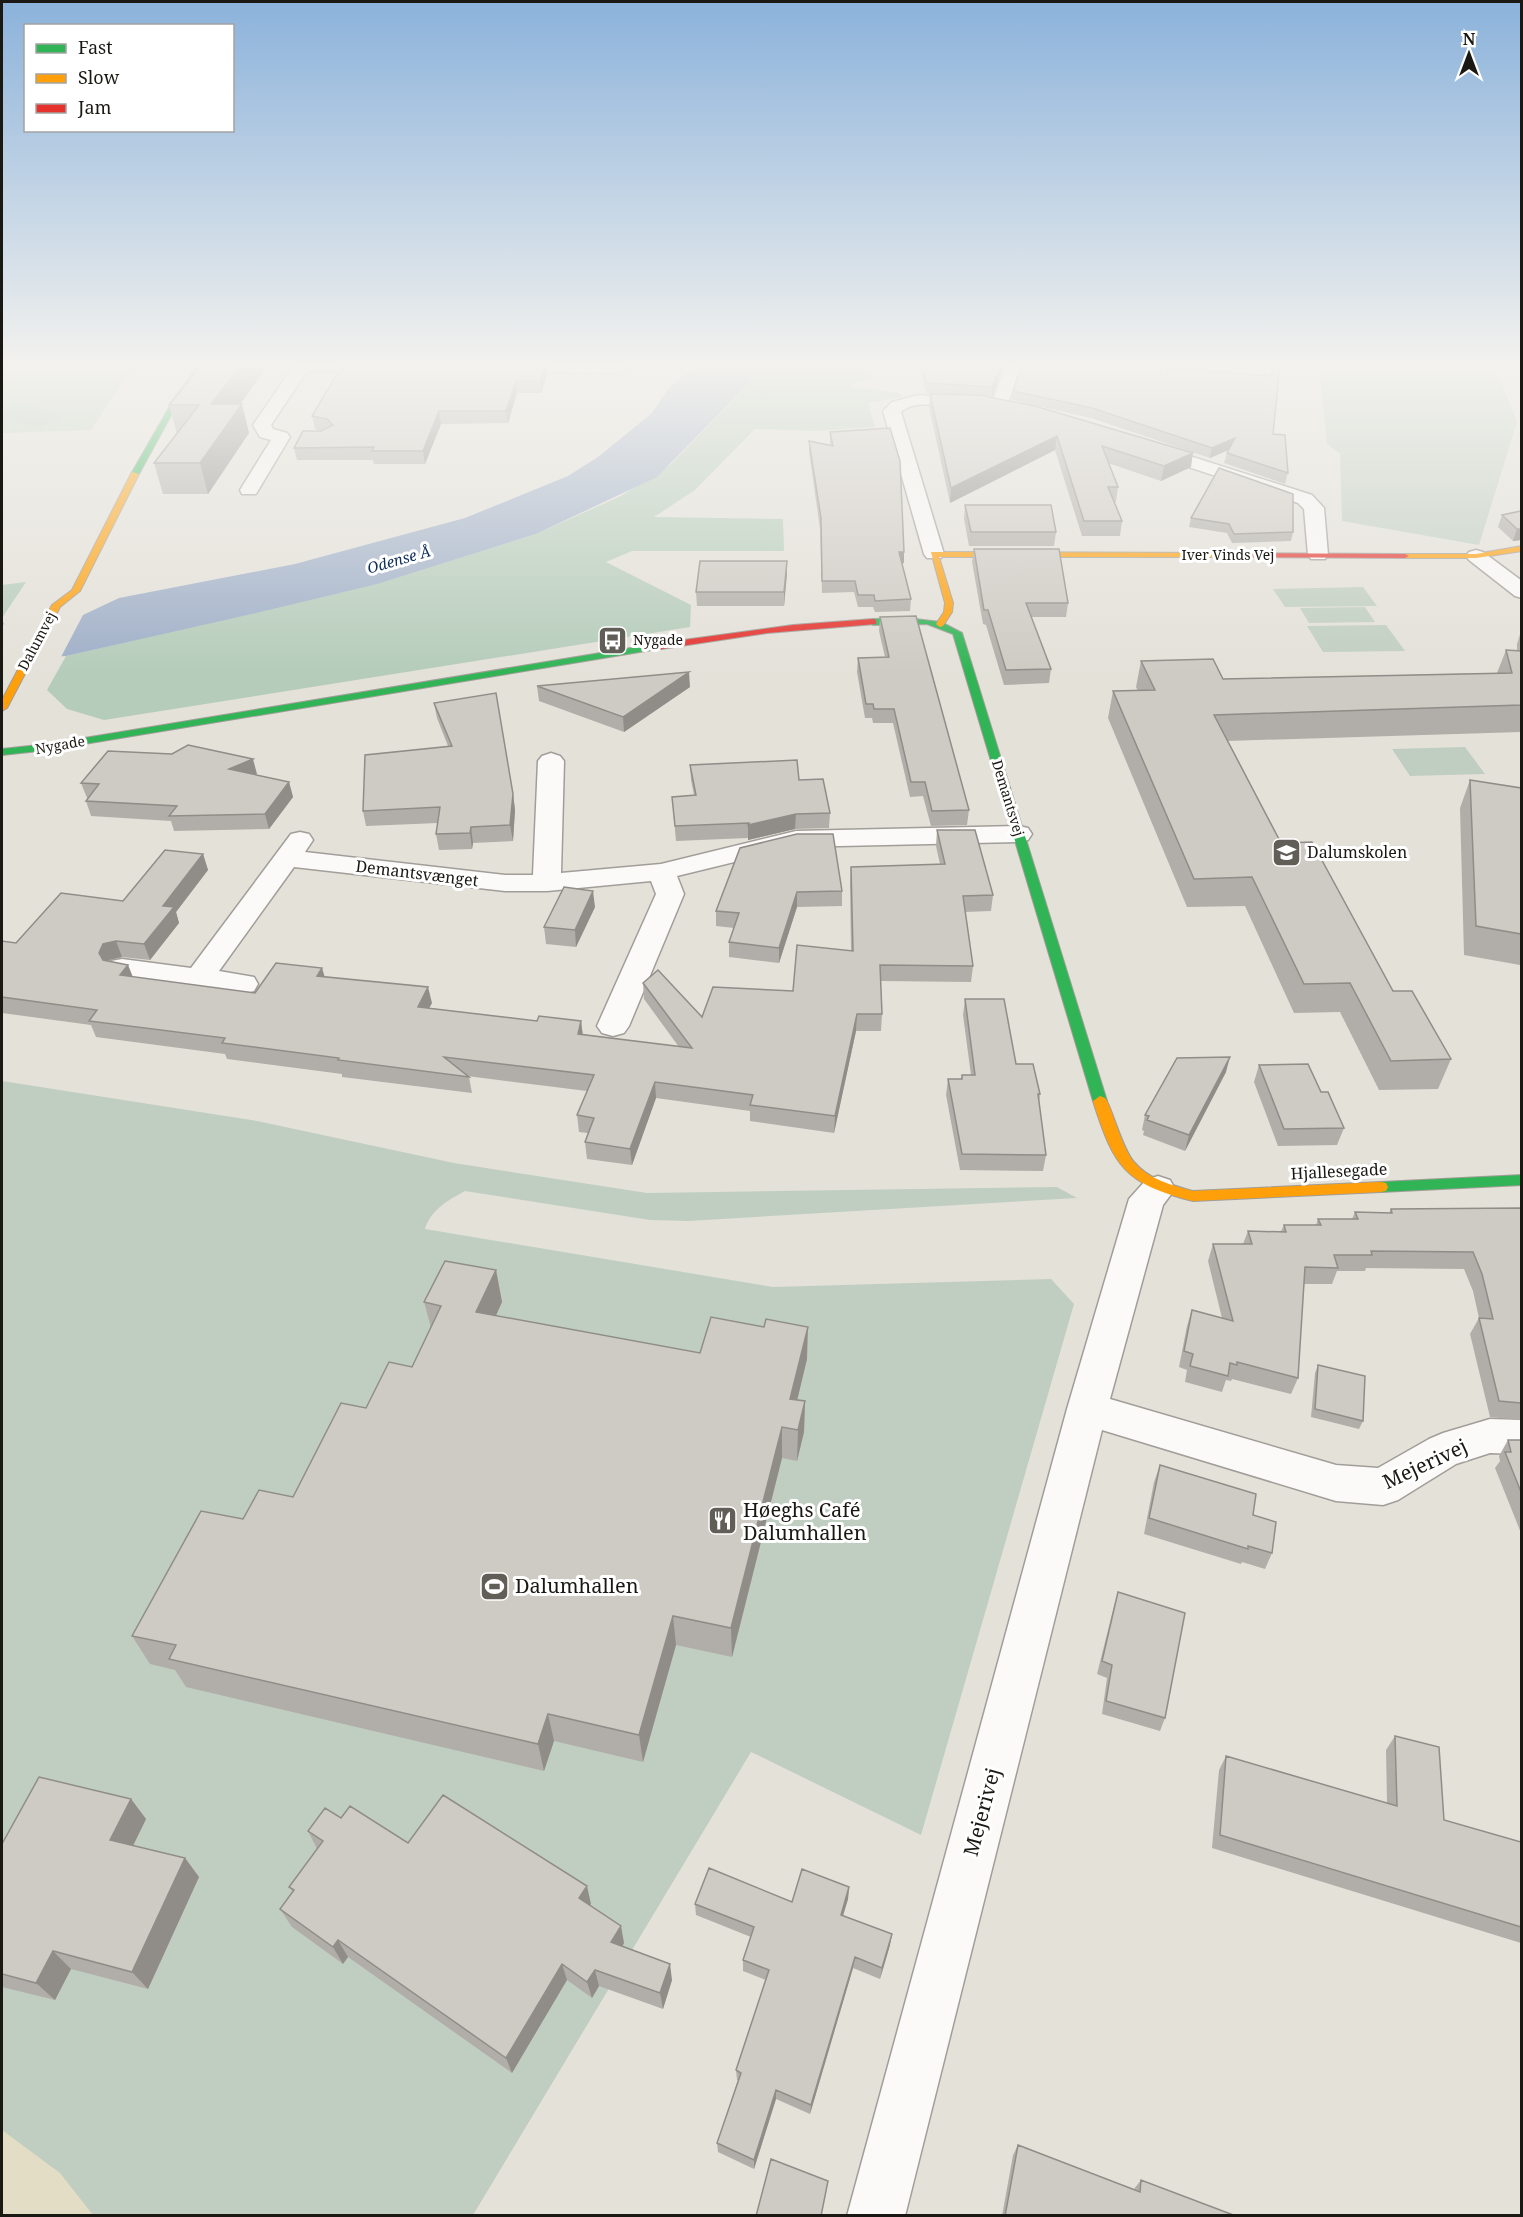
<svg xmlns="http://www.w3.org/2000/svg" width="1523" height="2217" viewBox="0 0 1523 2217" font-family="'Noto Serif',serif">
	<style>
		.green { fill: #c0cec1 }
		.forest { fill: #b5ccba }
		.sand { fill: #e3ddc5 }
		.water { fill: #9fafc8 }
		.pier { fill: #e4e1d9 }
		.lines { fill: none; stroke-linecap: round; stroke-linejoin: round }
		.street-casing { stroke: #a19e99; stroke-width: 3 }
		.fast-casing { stroke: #a19e99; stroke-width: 2 }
		.slow-casing { stroke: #a19e99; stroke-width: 2 }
		.jam-casing { stroke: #a19e99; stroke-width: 2 }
		.street { fill: #fbfaf9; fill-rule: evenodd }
		.fast { fill: #30b455; fill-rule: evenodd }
		.slow { fill: #ff9f0a; fill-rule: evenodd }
		.jam { fill: #e5322d; fill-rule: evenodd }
		.wall { fill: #b1aea9 }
		.shaded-wall { fill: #908d89 }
		.building { fill: #cecac4; stroke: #908d89; stroke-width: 1.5 }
		.labels { text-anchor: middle; stroke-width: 6; stroke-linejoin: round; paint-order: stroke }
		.far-street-label { font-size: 14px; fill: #1a1812; stroke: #fff }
		.far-poi-label { font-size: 14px; fill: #1a1812; stroke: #fff; text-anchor: start }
		.far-water-label { font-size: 15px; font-style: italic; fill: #0e2e5d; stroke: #fff }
		.poi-label { font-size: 16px; fill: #1a1812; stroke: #fff; text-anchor: start }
		.street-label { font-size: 16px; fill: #1a1812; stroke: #fff }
		.near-street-label { font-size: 20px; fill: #1a1812; stroke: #fff }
		.near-poi-label { font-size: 20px; fill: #1a1812; stroke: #fff; text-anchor: start }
	</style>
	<rect width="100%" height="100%" fill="#e4e1d9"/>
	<path class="green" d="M2,364h133l-44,66 -89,3v-13l39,8 23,-12 -62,-19z
		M1319,364h175l23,58 -38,123 -137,-24 -2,-67 -13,-10z
		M1363,587l14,19 -92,1 -12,-18z
		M1365,607l10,15 -66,1 -9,-15z
		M1386,625l19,26 -82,1 -16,-26z
		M1465,747l20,27 -75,2 -18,-27z
		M2,1081l255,40 197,42 193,30 410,-6 20,11 -389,23 -38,-1 -185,-29c-17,9 -34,19 -40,38l348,58 278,-8 23,25 -153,531 -170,-83 -278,463h-471z"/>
	<path class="forest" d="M775,364h78l19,9 1,4 -26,9 53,7 1,4 -33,6 7,24 -58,4 -62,-2 -60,61 -41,27 129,2 1,32h-152l-26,11 85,43 -1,22 -586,93 -37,-11 -20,-19 19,-34 310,-72 160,-50 85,-38 49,-31 92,-94z
		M2,397l63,19 -24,12 -39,-8z
		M26,582l-24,36v-33z"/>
	<path class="sand" d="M2,2130l58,43 33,42h-91z"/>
	<path class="water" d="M710,364h65l-14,7 -104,106 -121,57 -159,50 -121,29 -190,43 -64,4v-37l81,-8 36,-17 176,-34 170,-46 103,-42 30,-19 54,-44 17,-25 14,-12z"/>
	<path class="pier" d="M84,613l-24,46 -58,4v-35l3,-7z"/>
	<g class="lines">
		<defs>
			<path id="street" d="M295,364l100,1 -8,5 -80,1 -36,54 2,4 14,4 3,4 -34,57h-14l-2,-4 31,-50 -11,-3 -7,-12z
				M496,364h126l6,4 -8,5 -118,-2 -6,-2z
				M1006,364h16l-15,42 -8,5 -8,-5z
				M918,395l63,5 2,4c-11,14 -62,-11 -82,8l43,142 -3,4h-14l-3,-4 -41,-143 9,-9z
				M1149,443l163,52 12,13 4,47 -3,4h-14l-3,-4 -4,-46 -6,-6 -155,-51 -3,-4 3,-4z
				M1476,550l7,2 39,29v17l-7,-2 -46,-36 -3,-4 3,-4z
				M551,753l9,3 4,5 -3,112 100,-9 135,-33 223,-5 9,2 4,6 -4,6 -9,2 -223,5 -119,29 7,18 -55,132 -5,7 -11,3 -11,-3 -5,-7 59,-132 -5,-13 -104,10h-42l-211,-24 -75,104 35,6 4,7 -4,7 -11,3 -121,-17 -11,-2 -4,-7 4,-7 11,-2 69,9 100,-134 9,-2 9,2 4,6 -8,12 200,23h28l5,-114 4,-5z
				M1158,1176l12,4 5,9 -12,16 -53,194 226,66 42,3 51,-29 14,-6 47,-14 32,1v34l-32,-1 -34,11 -58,36 -15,5 -47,-4 -234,-71 -197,786h-58l220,-807 62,-210 17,-19z"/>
			<path id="fast" d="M199,364h6l-25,35 -41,75 -7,2 -1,-2 43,-75z
				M906,618l35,4 21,11 145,468 -2,3 -5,2 -7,-5 -140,-467 -26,-10 -54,1 -4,-3 4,-3z
				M661,643l3,1v4l-616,102 -46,5v-6l46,-5z
				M1522,1175v10l-141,7 -5,-1 -2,-4 2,-4 5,-1z"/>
			<path id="slow" d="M132,472l7,2 -59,117 -20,16 -53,101 -5,3v-11l50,-95 20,-15z
				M1522,546v5l-46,7h-71l-4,-2 4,-2h71z
				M931,552l298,1 4,2 -4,2h-290l14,46 -1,9 -9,14 -3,1 -4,-3 8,-12 1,-9z
				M1100,1096c2,1 3,1 5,2 5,4 17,51 29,64 15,18 38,23 59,29l188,-9 5,1 2,4 -2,4 -5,1 -188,9c-68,-17 -79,-34 -100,-100z"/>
			<path id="jam" d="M1226,553l179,1 4,2 -4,2 -176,-1 -4,-2z
				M873,619l3,1v4l-109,9 -106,16 -5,-3 5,-3 132,-18z"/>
		</defs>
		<use href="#street" class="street-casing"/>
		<use href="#fast" class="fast-casing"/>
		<use href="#slow" class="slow-casing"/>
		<use href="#jam" class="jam-casing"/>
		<use href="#street" class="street"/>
		<use href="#fast" class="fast"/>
		<use href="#slow" class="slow"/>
		<use href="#jam" class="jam"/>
	</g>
	<path class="wall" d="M269,364l-29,40 9,29 -41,61h-45l-9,-31 23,-29 -8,-29z
		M919,364h85l-12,33 -8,-1 207,71 -30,14 -53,-18 10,24 -2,15h-2l8,19 -2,15h-38l-27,-86 -105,53 -21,-96 1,-13h26l-30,-1z
		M1167,374l106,60 15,39 -3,11 -61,-21 4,-13 -18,8 -119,-40 -79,-18 1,-9z
		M547,375l-6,18h-24l-9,30 -67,1 -16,40h-51l-1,-4h-76l-3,-12 29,-17 -8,-2 -3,-13z
		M830,432l74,131h-2l9,36 -1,12 -35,1 -2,-5h-15l-4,-15 -32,1 -2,-64 -11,-77v-11l21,5z
		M965,505l91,27 -2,14h-85l-5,-27z
		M1521,511v29l-8,1 -15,-14 4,-12z
		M1191,518l102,14 -2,9 -59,2 -5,-10 -38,-6z
		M974,549l94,54 -2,14h-35l20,52 -2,14 -45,2 -18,-60 -3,-1 -11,-62z
		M787,561v13l-3,32h-87l-1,-14z
		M880,617l89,193 -2,15 -36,1 -8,-30 -13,1 -17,-74h-20l-1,-5h-7l-8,-46 1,-14 27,-1 -6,-26z
		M1521,631v101l-294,9 54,102 112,148 58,68 -13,30 -59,1 -39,-78 -46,1 -49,-107 -58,1 -79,-189 5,-27h25l-2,-4 5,-26 82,18 274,-6 9,-23 11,1v-7z
		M537,686l153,1 -66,45 -85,-31z
		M434,703l79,91 2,16 -2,31 -40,2 -1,6 -33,1 -3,-16 2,-11 -72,3 -3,-15 85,-65 -11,-28z
		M690,765l109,15 31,33 -1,15 -34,1 -47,11v-2l-72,3 -4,-44 22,-2 -3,-15z
		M257,774l-2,1 34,7 4,15 -24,32 -95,2 -3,-10 -80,-5 -5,-15 2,-3h-1l-6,-15z
		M1470,780l51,8v175l-1,2 -56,-10 -4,-147z
		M937,830l56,65 -2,16 -26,1 8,54 -2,16 -91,-1 2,33 -1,17h-25l-22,102 -84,-12v-10l-94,-13 -24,67 -45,-6 -2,-17 3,-9 -9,-1 -2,-17 10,-24 -120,-15 2,1 3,16 -130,-16v-3l-115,-15 -2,-5 -129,-17 -5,-12 -89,-12v-72l14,2 107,-42 80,-47 5,16 -32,42 3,11 -29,37 -28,-3 -13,3v1l19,4 5,12 122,16 70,-16 107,26 -3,5 108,13h44l2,14 96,12 -35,-48 -1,-16 59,34 91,-26 58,-40 -1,-68 1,-16 89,-3 -4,-18z
		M740,848l102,43v15l-45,1 -18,56 -50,-6v-15l5,-14 -18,-2v-15z
		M595,907l-19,40 -30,-3 -2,-17z
		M965,999l75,95 -1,8 7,53 -3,16 -83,-1 -14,-75 2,-16h13l1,-4h9l-8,-60z
		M1259,1065l62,27 23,36 -7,17 -59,1 -24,-64z
		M1226,1072l-41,79 -42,-16 1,-4 -2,-1 3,-15z
		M1521,1208v212l-31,-3 -20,-83 9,-16 -6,-27 -9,-22 -98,-1 -1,3h-28l-5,13h-28l-6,94 -7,16 -59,-15 -1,2 -5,-1 -4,12 -37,-10 2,-12 -8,-3 8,-41 5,-16 30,8 -14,-57 5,-17h30l5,-13h33l3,-6h32l2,-6h34l3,-7 34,1 2,-4z
		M496,1270l6,32 -6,14 204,37 107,6 -10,41 8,1 -1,31 -7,29 -15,-3 -50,199 -56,-12 -33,117 -89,-21 -10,30 -358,-84 -11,-17 -25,-6 -18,-28 111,-117 50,-22 73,-89 46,-41 19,-39 -7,-26z
		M1318,1365l45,56 -4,8 -48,-12 4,-44z
		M1508,1440h13v93l-26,-65 5,-7 -1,-5z
		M1160,1465l93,50 19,38 -7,16 -23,-7 -1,2 -97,-30 10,-52z
		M1118,1592l47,126 -5,13 -58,-17 5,-36 -10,-4 17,-68z
		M1395,1736l49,84 77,22v101l-309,-95 7,-78 7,-14 161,47 -1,-53z
		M131,1799l15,20 -13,27 52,12 14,19 -51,112 -77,-20 -16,31 -53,-13v-143z
		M341,1818l67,25 183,61 -1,1 34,38 -2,3 50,34 -9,29 -64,-23 -7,12 -25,-18 -55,93 -164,-116 -5,7 -51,-37 -12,-18 13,-17 -4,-5 28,-38 -9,-18z
		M849,1887l-1,12 -5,16 47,30 -10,34 -27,-11 -43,146 -34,-15 -22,70 -36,-17 -1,-9 21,-63h-1l-1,-10 30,-90 -23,-9v-11l8,-23 -55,-22 -1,-11 97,-2z
		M1018,2145l116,44 7,-9 95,36h-234l11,-61z"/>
	<path class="shaded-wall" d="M242,364h27l-50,69 -8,-29z
		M546,364l1,11 -6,18 -1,-12z
		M1002,364h2l-12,33v-10z
		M516,381l1,12 -9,30 -2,-12z
		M242,404l7,29 -41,61 -8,-31z
		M439,411l2,13 -16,40 -2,-13z
		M1057,436l-2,14 -105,53 1,-15z
		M1235,438l-2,10 -23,10 2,-10z
		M1193,453l-2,14 -30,14 3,-15z
		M1517,529h4v11l-8,1z
		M899,552h5v11l-6,1z
		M787,561v13l-3,32v-14z
		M689,672l1,15 -66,45 -1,-15z
		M253,759l4,15 -23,11 -5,-16z
		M289,782l4,15 -24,32 -4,-15z
		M513,794l2,16 -2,31 -3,-16z
		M796,814l-1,15 -47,11v-15z
		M471,827l2,16 -1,6 -2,-16z
		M203,854l5,16 -32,42 3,11 -29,37 -6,-16 19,-38z
		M593,891l2,16 -19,40 -1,-17z
		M797,892v15l-18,56v-15z
		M116,941l6,16 -13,3 -4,9 -6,-16 4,-9z
		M128,965l6,16 -14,-6z
		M322,968l5,16 -10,-8z
		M428,987l4,16 -11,20 -3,-16z
		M857,1014l-1,17 -22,102 1,-17z
		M581,1021l2,17 -5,-4z
		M1230,1057l-4,15 -41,79 4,-16z
		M655,1082l1,16 -24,67 -2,-16z
		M496,1270l6,32 -19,42 -7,-32z
		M808,1327l-1,32 -17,71v-31z
		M805,1401l-1,31 -7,29 1,-31z
		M782,1427v31l-50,199 -1,-29z
		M673,1616l3,29 -33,117 -4,-27z
		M548,1714l6,27 -10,30 -6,-27z
		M131,1799l15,20 -20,41 -16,-20z
		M185,1858l14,19 -51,112 -16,-17z
		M587,1886l4,18 -8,12 -4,-18z
		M849,1887l-1,12 -8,27 1,-11z
		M621,1926l3,17 -9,16 -4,-17z
		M892,1934l-2,11 -10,34 2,-11z
		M338,1940l10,17 -5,7 -10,-17z
		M53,1951l18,18 -16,31 -19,-17z
		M855,1957l-2,11 -43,146 1,-9z
		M562,1964l5,16 -55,93 -6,-15z
		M670,1964l2,16 -9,29 -3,-16z
		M595,1970l4,16 -7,12 -5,-16z
		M776,2090v9l-22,70v-9z"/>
	<path class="building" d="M203,364h39l-31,40h31l-42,59h-46l45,-58h-30z
		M343,364h203l-6,17h-24l-10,30h-67l-16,40h-51l2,-4 -80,1 9,-17h18l12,-6 -6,-6 -15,-3z
		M922,364h80l-10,23 -66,-4z
		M1022,364h147l-2,10 10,-6 93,8 7,-12h3l-7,70 12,1 3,38 -61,-20 8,-15 -23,10 -120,-40 -79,-17z
		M930,394l49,1 56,11 158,47 -29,13 -62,-20 16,41h-10l14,34h-38l-27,-85 -106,52z
		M890,428l10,33 4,91h-5l12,47 -36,2 -1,-6h-16l-3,-14h-33l-1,-63 -12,-77 24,5 -3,-14z
		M1219,468l74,26v38l-59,2 -5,-10 -38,-6z
		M965,505h86l5,27h-85z
		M1521,511v18h-4l-15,-14z
		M974,549h85l9,54h-42l25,66 -45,1 -18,-60h-4z
		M700,561h87l-3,31h-88z
		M916,616l53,194 -37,1 -7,-29h-14l-17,-73h-20l-1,-5h-7l-8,-46 31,-1 -9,-40z
		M1506,650l15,1v54l-307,10 67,128 31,-1 81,149h19l39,68 -60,2 -41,-78 -46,1 -52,-107 -58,2 -81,-188 42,-1 -14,-29 72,-2 10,20 289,-6z
		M689,672l-66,45 -86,-31z
		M496,693l17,101 -3,31 -39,2 -1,6 -34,1 4,-27 -77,4 2,-56 87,-9 -18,-43z
		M188,745l65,14 -24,10 60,13 -24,32 -96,2 8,-10 -91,-5 13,-17 -18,-1 27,-32 64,3z
		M797,760l2,20 24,-1 7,34 -34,1 -48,11 1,-2 -74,3 -3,-29 24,-2 -6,-30z
		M1470,780l51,8v146l-45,-8z
		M937,830h38l18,65 -30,1 10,70 -93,-1 2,49h-25l-22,102 -85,-11 3,-10 -98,-13 -25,67 -45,-7 9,-24 -17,-3 17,-40 -150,-18 25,20 -131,-17 1,-2 -117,-15 3,-5 -136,-17 8,-11 -95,-13v-56l14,2 45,-50 62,8 42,-51 38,4 -40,52 11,1 -30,37 -28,-3 -13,3 -4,9 4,7 25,5 -8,10 135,18 21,-30 46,5 -5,8 111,11 -10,20 119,14 2,-5 42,5 -3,13 114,14 -49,-65 15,-13 44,47 11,-30 80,4 4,-46 56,6 -2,-84 94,-3z
		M797,834h36l9,57 -45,1 -18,56 -50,-6 10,-29 -23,-2 24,-63z
		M564,887l29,4 -18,39 -31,-3z
		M965,999h39l12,65h17l7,30h-2l8,61 -84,-1 -14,-75h14v-4h13z
		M1230,1057l-41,78 -42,-15 2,-4 -4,-1 32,-57z
		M1308,1064l13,28h7l16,36 -60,1 -25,-64z
		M1521,1208v195l-22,-2 -20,-83 14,1 -11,-45 -9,-22 -102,-1 1,4h-38l4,13 -33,-1 -7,111 -61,-16v3l-7,-2 -2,13 -38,-10 3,-12 -9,-3 8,-41 41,11 -20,-77h39l-4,-13 38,1 -2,-7h37l-3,-6h40l-3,-7 37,1 -1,-4z
		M445,1261l51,9 -20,42 224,41 11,-36 53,10 2,-8 42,8 -18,72 15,2 -7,29 -16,-3 -51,201 -58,-12 -34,119 -91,-21 -10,30 -369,-85 7,-14 -44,-9 69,-125 42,8 16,-29 34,7 48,-94 25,5 23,-46 23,5 29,-61 -17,-4z
		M1318,1365l47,11 -2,45 -48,-12z
		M1508,1440h13v52l-16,-40h6z
		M1160,1465l96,29 -3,21 23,7 -4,31 -24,-7v3l-99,-31z
		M1118,1592l67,21 -20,105 -59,-17 6,-36 -10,-4z
		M1395,1736l44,11 5,73 77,22v85l-301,-92 6,-79 171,50z
		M39,1777l92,22 -21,41 75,18 -53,114 -79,-21 -17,32 -34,-9v-130z
		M443,1795l144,91 -8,12 42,28 -10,16 59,22 -10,29 -65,-23 -8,12 -25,-18 -56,94 -168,-118 -5,7 -53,-38 14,-19 -5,-3 34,-46 -15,-10 17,-23 16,10 9,-12 58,37z
		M709,1868l83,34 10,-33 47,18 -8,28 51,19 -10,34 -27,-11 -44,148 -35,-15 -22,70 -37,-17 24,-70 -5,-3 33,-100 -26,-10 11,-33 -59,-23z
		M1018,2145l122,47 1,-12 95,36h-231z
		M771,2159l57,22 -7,35h-65z"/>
	<linearGradient id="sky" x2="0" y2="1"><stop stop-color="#8bb2db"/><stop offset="0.54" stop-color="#f3f2ee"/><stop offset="1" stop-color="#f3f2ee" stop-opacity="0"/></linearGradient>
	<rect width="1523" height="674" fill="url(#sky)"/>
	<defs>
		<symbol id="bus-square" viewBox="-11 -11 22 22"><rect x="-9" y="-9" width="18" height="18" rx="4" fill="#615e58" stroke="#fff"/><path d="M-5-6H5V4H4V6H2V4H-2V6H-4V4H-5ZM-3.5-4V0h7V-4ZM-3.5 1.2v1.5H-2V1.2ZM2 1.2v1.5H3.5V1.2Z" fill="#fff"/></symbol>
		<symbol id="school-square" viewBox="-11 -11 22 22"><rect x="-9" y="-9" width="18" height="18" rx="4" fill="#615e58" stroke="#fff"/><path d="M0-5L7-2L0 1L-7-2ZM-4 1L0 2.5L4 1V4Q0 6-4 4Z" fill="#fff"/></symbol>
		<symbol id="restaurant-square" viewBox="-11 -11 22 22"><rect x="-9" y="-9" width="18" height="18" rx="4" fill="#615e58" stroke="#fff"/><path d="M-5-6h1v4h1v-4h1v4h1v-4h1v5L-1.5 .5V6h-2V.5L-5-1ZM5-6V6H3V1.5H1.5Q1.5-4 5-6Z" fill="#fff"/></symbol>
		<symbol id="stadium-square" viewBox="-11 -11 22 22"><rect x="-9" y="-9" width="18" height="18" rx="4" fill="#615e58" stroke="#fff"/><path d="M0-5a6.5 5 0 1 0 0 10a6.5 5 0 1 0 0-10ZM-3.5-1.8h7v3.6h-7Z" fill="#fff"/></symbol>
	</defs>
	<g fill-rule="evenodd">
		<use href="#bus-square" x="596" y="624" width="33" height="33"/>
		<use href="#school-square" x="1270" y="836" width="33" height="33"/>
		<use href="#restaurant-square" x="706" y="1504" width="33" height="33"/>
		<use href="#stadium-square" x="478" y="1570" width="33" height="33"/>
	</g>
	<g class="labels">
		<g class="far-street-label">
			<text x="1228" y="560">Iver Vinds Vej</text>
			<text transform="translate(37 641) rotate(-62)" y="5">Dalumvej</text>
			<text transform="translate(60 745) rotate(-10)" y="5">Nygade</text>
			<text transform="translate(1008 798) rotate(73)" y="5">Demantsvej</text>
		</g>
		<g class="far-poi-label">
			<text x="633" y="645">Nygade</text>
		</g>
		<g class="far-water-label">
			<text transform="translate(399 560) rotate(-16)" y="5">Odense Å</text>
		</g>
		<g class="poi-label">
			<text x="1307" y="858">Dalumskolen</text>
		</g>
		<g class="street-label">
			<text transform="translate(417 873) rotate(7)" y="6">Demantsvænget</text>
			<text transform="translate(1339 1171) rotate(-3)" y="6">Hjallesegade</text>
		</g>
		<g class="near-street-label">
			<text transform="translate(1425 1464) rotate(-25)" y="7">Mejerivej</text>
			<text transform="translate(982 1812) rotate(-75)" y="7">Mejerivej</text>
		</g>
		<g class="near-poi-label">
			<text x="743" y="1517">Høeghs Café<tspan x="743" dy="23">Dalumhallen</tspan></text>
			<text x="515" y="1593">Dalumhallen</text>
		</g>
	</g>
	<rect width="1523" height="2217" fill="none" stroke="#1a1812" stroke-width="6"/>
	<rect x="24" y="24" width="210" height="108" fill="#ffffff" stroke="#a3a3a0" stroke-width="1.5"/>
	<rect x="36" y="44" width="30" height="9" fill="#30b455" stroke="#a3a3a0" stroke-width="1.5"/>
	<text x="78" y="54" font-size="18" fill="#1a1812">Fast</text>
	<rect x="36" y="74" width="30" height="9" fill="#ff9f0a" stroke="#a3a3a0" stroke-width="1.5"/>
	<text x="78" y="84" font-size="18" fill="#1a1812">Slow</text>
	<rect x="36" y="104" width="30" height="9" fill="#e5322d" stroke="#a3a3a0" stroke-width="1.5"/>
	<text x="78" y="114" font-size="18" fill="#1a1812">Jam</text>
	<g transform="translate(1469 54)" stroke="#ffffff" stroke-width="4.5" paint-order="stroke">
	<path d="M0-4.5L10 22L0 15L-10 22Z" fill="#1a1812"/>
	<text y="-9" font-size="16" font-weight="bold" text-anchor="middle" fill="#1a1812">N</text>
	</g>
</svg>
